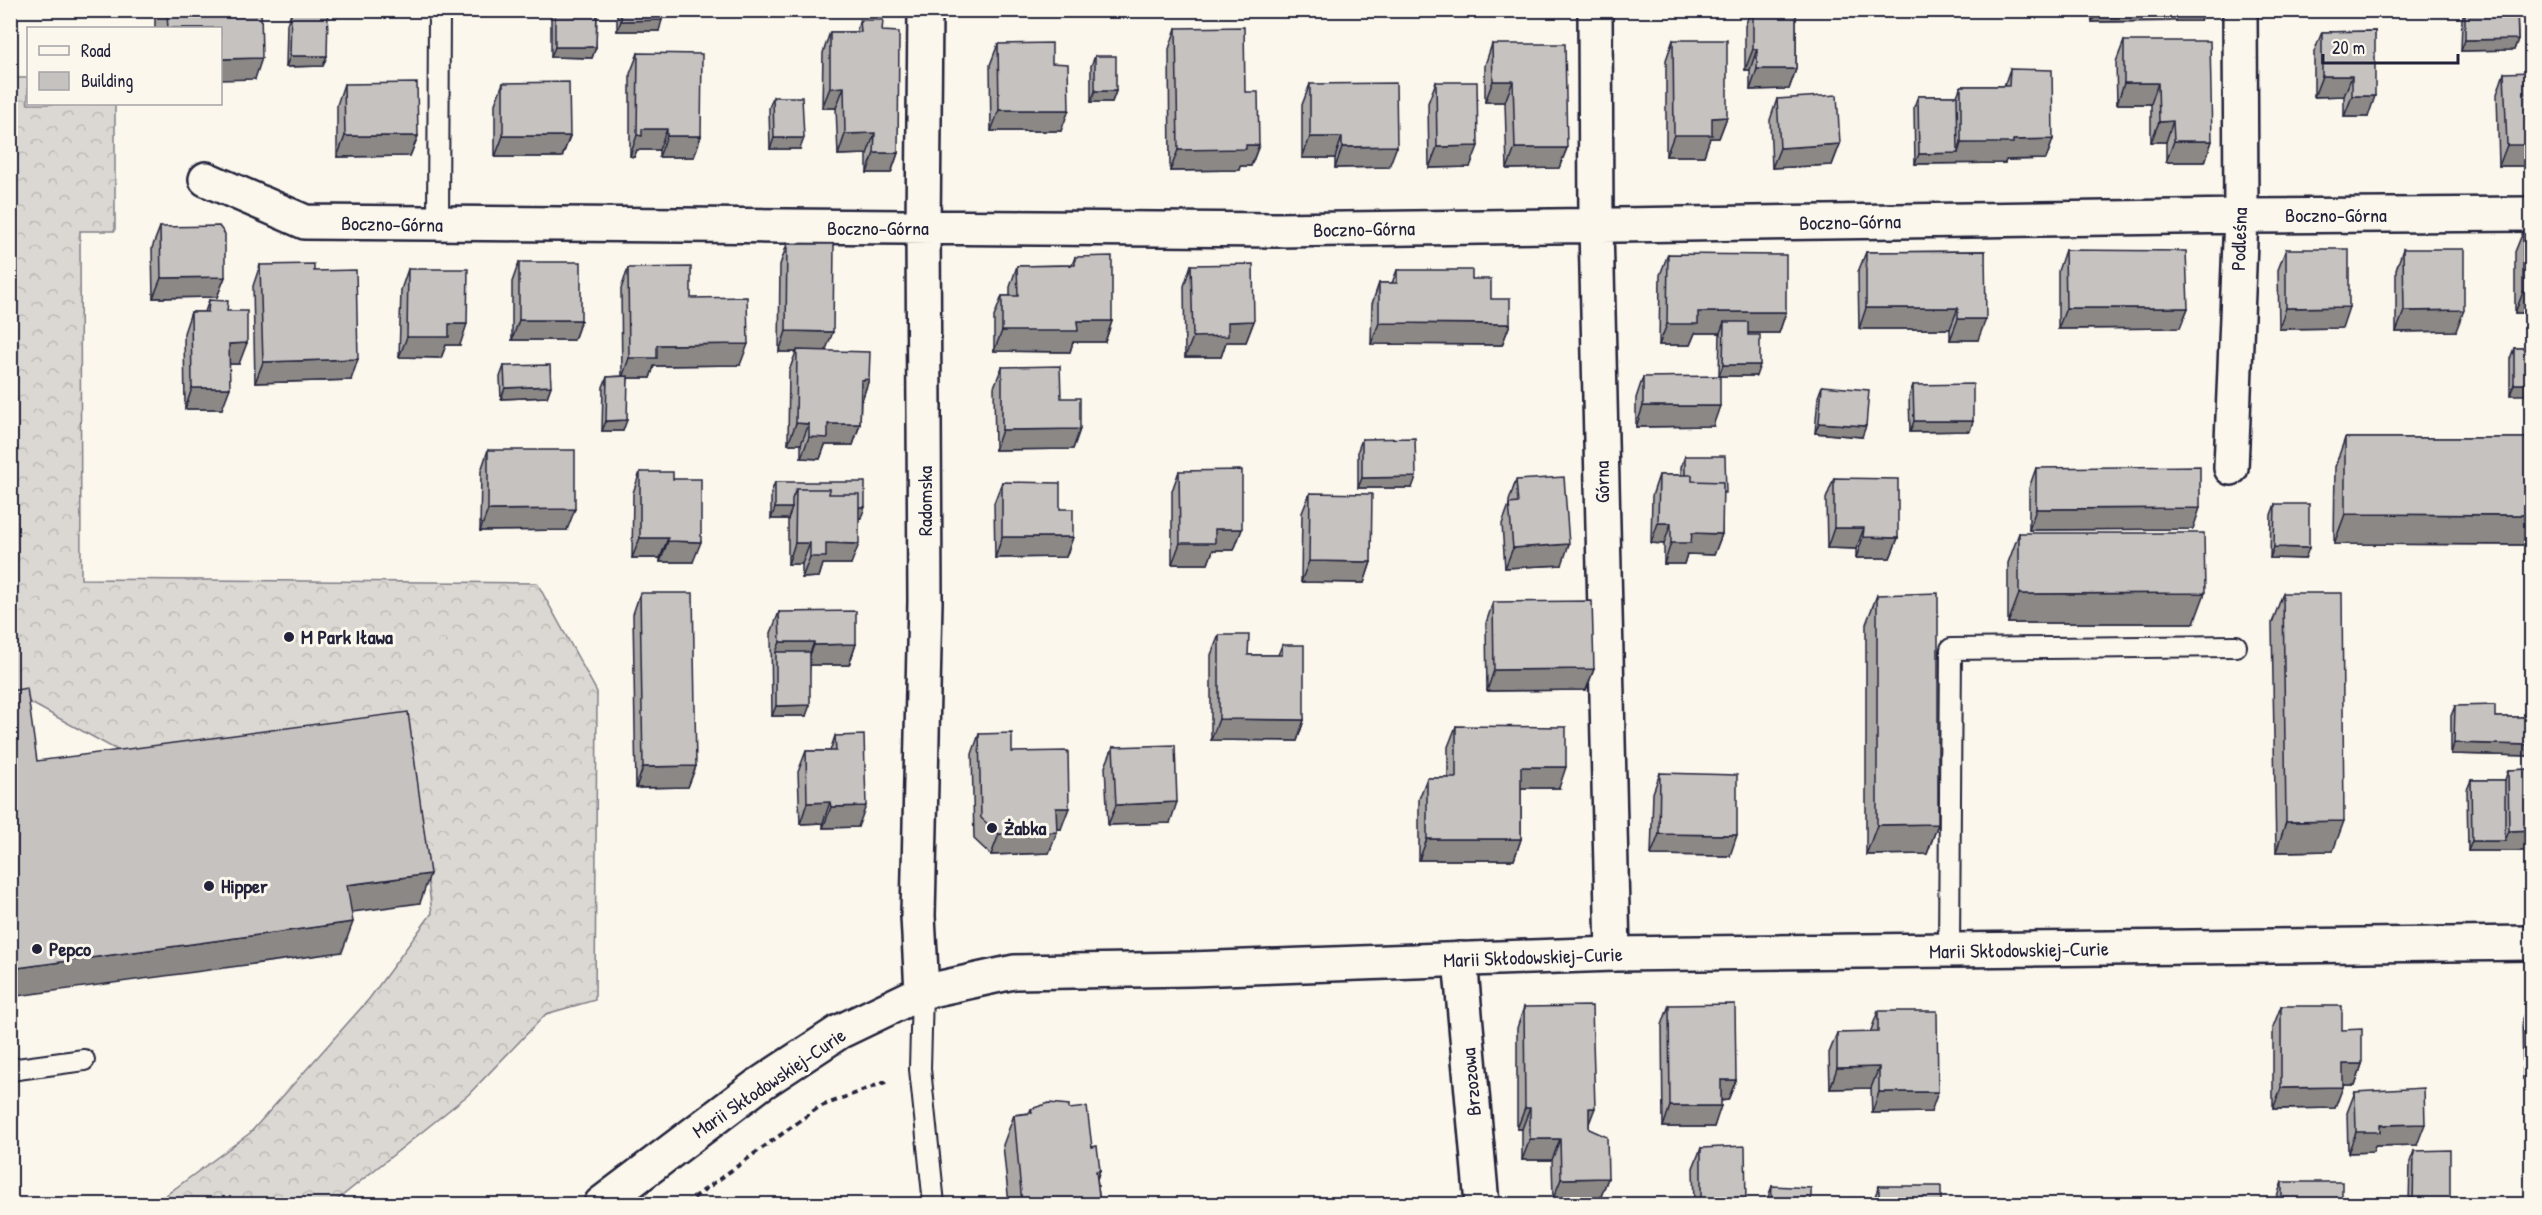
<svg xmlns="http://www.w3.org/2000/svg" width="2542" height="1215" viewBox="0 0 2542 1215" font-family="'Patrick Hand',sans-serif">
	<style>
		.forest { fill: url(#forest-crowns); stroke: #7e7d87; stroke-width: 1.5 }
		.lines { fill: none; stroke-linecap: round; stroke-linejoin: round }
		.lane-casing { stroke: #22223b; stroke-width: 24 }
		.street-casing { stroke: #22223b; stroke-width: 38 }
		.secondary-casing { stroke: #22223b; stroke-width: 38 }
		.path { stroke: #22223b; stroke-width: 4; stroke-dasharray: 6 4.5; stroke-linecap: butt }
		.lane { stroke: #fbf7ec; stroke-width: 20 }
		.street { stroke: #fbf7ec; stroke-width: 33 }
		.secondary { stroke: #fbf7ec; stroke-width: 33 }
		.wall { fill: #aaa7a5; stroke: #22223b; stroke-width: 1.5 }
		.shaded-wall { fill: #8b8886; stroke: #22223b; stroke-width: 1.5 }
		.building { fill: #c6c2c0; stroke: #22223b; stroke-width: 1.5 }
		.poi-dot { fill: #22223b; stroke: #fbf7ec; stroke-width: 2 }
		.labels { text-anchor: middle; stroke-width: 6; stroke-linejoin: round; paint-order: stroke }
		.street-label { font-size: 20px; fill: #22223b; stroke: #fbf7ec }
		.poi-label { font-size: 20px; font-weight: bold; fill: #22223b; stroke: #fbf7ec; text-anchor: start }
	</style>
	<defs>
		<pattern id="forest-crowns" width="20" height="18" patternUnits="userSpaceOnUse" patternTransform="scale(1.5)"><rect width="20" height="18" fill="#dbd8d3"/><path d="M2 6a3 3 0 1 1 6 0M12 15a3 3 0 1 1 6 0" fill="none" stroke="#bcb9b6"/></pattern>
	</defs>
	<rect width="100%" height="100%" fill="#fbf7ec"/>
	<filter id="ink" filterUnits="userSpaceOnUse"><feTurbulence type="fractalNoise" baseFrequency=".0167" numOctaves="2"/><feDisplacementMap in="SourceGraphic" scale="12" xChannelSelector="R" yChannelSelector="G"/><feConvolveMatrix kernelMatrix="1 2 1 2 8 2 1 2 1" color-interpolation-filters="sRGB"/></filter>
	<g filter="url(#ink)">
		<path class="forest" d="M11,78h17v26h87v127h-35l1,348 456,4 60,109 -2,308 -49,14 -78,81 -136,109h-178l96,-71 119,-134 63,-86 -24,-193 -284,34 -113,-62z"/>
		<g class="lines">
			<defs>
				<path id="lane" d="M438,224l1,-214
					M1949,950l2,-301 285,-3
					M922,992l-2,77 14,135
					M10,1070l74,-10"/>
				<path id="street" d="M1595,10l1,217 17,727
					M206,179l99,43 973,8 963,-14 291,-2
					M2231,468l10,-252 -1,-206
					M1460,959l22,245
					M922,992l-4,-76 7,-315 -2,-372 2,-219"/>
				<path id="secondary" d="M601,1204l156,-118 82,-54 83,-40 92,-20 177,-3 422,-15 919,-11"/>
			</defs>
			<use href="#lane" class="lane-casing"/>
			<use href="#street" class="street-casing"/>
			<use href="#secondary" class="secondary-casing"/>
			<path class="path" d="M685,1204l134,-97 69,-26"/>
			<use href="#lane" class="lane"/>
			<use href="#street" class="street"/>
			<use href="#secondary" class="secondary"/>
		</g>
		<path class="wall" d="M157,10h104l-6,69 -35,-51h-65v-11z
			M553,10h44l-1,37 -4,11 -41,-1v-41z
			M617,10h45l-3,21h-42z
			M1751,10h45v59l-7,20 -39,1v-20h-5v-44z
			M2091,10h113l-4,11 -108,1z
			M2465,10h52l1,29 -4,11 -53,1 1,-32z
			M291,13l36,43 -4,10 -37,1 1,-43z
			M860,20l22,11 16,122 -7,20h-24v-19l-29,1 -2,-47h-14l1,-55 7,-21h26z
			M1176,28l69,64 14,53 -8,21h-11l-1,4 -69,1 -1,-122z
			M2375,31l-7,86h-24v-21l-30,1v-45l8,-20z
			M1673,40l54,77 -8,21h-9l-6,18h-38v-96z
			M2124,41l88,100 -7,21h-39v-20h-15v-38h-34l-1,-42z
			M998,44l54,19 9,68h-70l-1,-66z
			M1492,44l75,104 -8,20 -52,1 -2,-67h-20v-37z
			M638,53l63,83 -7,21h-35v-7h-22l-3,7 -4,-1v-82z
			M1095,56l21,35 -4,11h-21v-36z
			M2010,69l43,70 -7,20 -40,1 -1,3 -90,1 -1,-57 4,-11h39l4,-10h43z
			M2504,73l27,78 -5,15h-27l-2,-72z
			M1436,82l34,85 -41,1 -1,-65z
			M503,83l67,53 -8,21h-67v-53z
			M344,84l74,52 -8,20 -73,1v-52z
			M1310,84l79,83 -54,1v-10h-33v-53z
			M773,97l27,52h-30l-1,-41z
			M1777,99l63,45 -8,21 -60,3 -2,-48z
			M160,227l65,50 -8,20 -64,1 -1,-50z
			M2523,232h9v81h-17v-61z
			M787,244l39,107 43,28 -7,21h-1l-1,24 -7,21h-28l-5,14 -19,-1v-14h-13l1,-73 7,-19h-17l1,-87z
			M2286,249l56,79 -63,1 -1,-59z
			M2403,249l53,82 -60,1v-62z
			M2065,250l123,58 -8,20 -122,1v-58z
			M1985,251l-7,89h-28v-11h-91l-1,-57 8,-20z
			M1668,254l118,58 -7,21h-31l8,43h-37l1,-43h-25l-5,12h-31l1,-70z
			M1075,257l37,64 -7,21h-32l-3,10 -76,-1v-34l8,-21h8v-9l7,-21 55,-1z
			M519,262l62,58 -7,20h-62v-58z
			M260,265l91,115 -96,3 -2,-97z
			M1191,265l63,56 -8,21h-20l-5,15h-36l-1,-71z
			M628,268l63,30 49,67 -86,1 -4,12h-22l-5,53h-21l1,-44 4,-10 15,-1 -1,-87z
			M408,269l52,76h-14l-5,13 -42,-1 2,-67z
			M1397,270l75,9 19,20 19,25 -8,21 -131,-1 1,-40 7,-21h13z
			M209,300l18,11 12,53h-10l-7,45h-37l-1,-76 7,-21h14z
			M2514,348h18l-22,47v-36z
			M504,366l47,20 -4,11 -46,2 -1,-22z
			M1002,367l59,31 19,31 -7,20 -78,1 -1,-63z
			M1643,377l70,49 -77,1v-29z
			M1913,385l60,36 -3,10 -60,1 -1,-36z
			M1822,386l40,51 -47,-4 3,-36z
			M2345,438h187v107l-198,-1 1,-77z
			M1362,439l50,49h-54v-38z
			M488,450l79,80 -87,1 1,-60z
			M1685,456l37,46v32l-8,21 -27,-1 -3,10h-20v-20l-13,-1 1,-47 7,-21h22v-8z
			M2036,468l157,61 -164,1v-42z
			M1179,471l63,58 -8,21h-21l-5,14h-36v-73z
			M640,472l33,7 20,83h-33v-4h-28l1,-65z
			M1834,478l64,60 -8,20h-34v-9l-29,-1 -1,-49z
			M1516,480l46,85 -57,3 -3,-44 7,-19v-4z
			M775,482l86,36h-2l-8,46h-28l-4,13 -17,1v-14h-14v-45h-17v-26z
			M1002,482l58,27 13,28 -7,20 -71,1 -1,-55z
			M1310,493l61,69 -7,21 -63,-1 1,-69z
			M2275,504l30,55 -35,-1 1,-43z
			M2019,533l175,90h-186v-60z
			M640,593l56,173 -8,21 -52,1 -3,-174z
			M2283,593l50,258 -57,1 -4,-229z
			M1877,595l61,229 -11,30 -61,1v-231z
			M1493,602l101,67 -8,21 -99,1 -1,-68z
			M779,612l77,32 -7,21h-39l-4,51h-34l-1,-83z
			M1219,635l29,20h30l4,-10 22,75 -7,21 -86,-1v-85z
			M2455,706l40,11h37v39l-81,-2v-38z
			M1456,726l103,62h-38v51l-7,21h-95v-61l8,-21h21v-31z
			M979,734l33,18 49,77h-4v3l-8,21 -58,2 -17,-16 -2,-85z
			M835,736l23,91 -35,1v-5l-23,1 -2,-52 8,-21h24z
			M1113,747l57,76 -62,2 -3,-58z
			M2532,769v82h-64l-1,-61 4,-10h34l3,-10z
			M1660,773l70,83 -79,-1 2,-62z
			M2530,998h2v81h-9l-1,-60z
			M1669,1005l67,75 -8,20 -7,1 -7,26h-51l-1,-102z
			M2281,1006l61,24 20,34 -7,21h-12l-8,23 -62,1v-82z
			M1524,1007l65,117v5l19,49 -8,21h-47l-1,-39h-30v-31h-5v-101z
			M1878,1011l53,101 -59,1 -1,-25 -41,1 -1,-36 8,-20h33z
			M2355,1092l62,53 -42,1 -2,6 -25,1 -1,-40z
			M1031,1109h38l23,38 8,23 -3,9 3,25h-91l-6,-59 11,-30 15,-2z
			M1701,1148l45,56h-52l-1,-36z
			M2414,1151l36,53h-41l1,-42z
			M2282,1182l60,22h-68z
			M1772,1186l39,18h-43v-7z
			M1879,1186l62,18h-69z"/>
		<path class="shaded-wall" d="M1308,10h49v2l-50,1z
			M2096,10h108l-4,11 -108,1z
			M662,20l-3,11h-42l4,-10z
			M2518,39l-4,11 -53,1 4,-11z
			M555,47h41l-4,11 -41,-1z
			M1753,49h4l-7,21h-5z
			M290,56h37l-4,10 -37,1z
			M262,58l-7,21 -35,1v-21z
			M1757,69h39l-7,20 -39,1z
			M2322,76h30l-8,20 -30,1z
			M1493,81h20l-8,21h-20z
			M2124,83h34l-7,21h-34z
			M844,87l-8,21h-14l8,-20z
			M1095,91h21l-4,11h-21z
			M2352,96h23l-7,21h-24z
			M999,110h70l-8,21h-70z
			M1727,117l-8,21h-9l-6,18h-38l8,-21 38,-17z
			M2173,121l-7,21h-15l8,-20z
			M642,129h25l-8,21h-22l-3,7 -4,-1 7,-21z
			M875,133l-8,21 -29,1 7,-21z
			M2532,135v16l-6,15h-27l8,-21z
			M345,136h73l-8,20 -73,1z
			M503,136h67l-8,21h-67z
			M667,136h34l-7,21h-35z
			M1310,137h32l-7,21h-33z
			M774,138h30l-4,11h-30z
			M2053,139l-7,20 -40,1 -1,3 -90,1 4,-10 39,-1 3,-10 52,-3z
			M2174,141h38l-7,21h-39z
			M1840,144l-8,21 -60,3 8,-20z
			M1246,145h13l-8,21h-11l-1,4 -69,1 8,-21z
			M1397,146l-8,21 -54,1 7,-21z
			M1478,146l-8,21 -41,1 8,-21z
			M1515,148h52l-8,20 -52,1z
			M874,153h24l-7,20h-24z
			M225,277l-8,20 -64,1 8,-20z
			M2523,292h9v21h-17z
			M2349,307l-7,21 -63,1 7,-21z
			M1866,308h92l-8,21h-91z
			M2066,308h122l-8,20 -122,1z
			M2464,310l-8,21 -60,1 8,-21z
			M1698,312h88l-7,21h-55v-11l-4,11h-25l-5,12h-31l8,-21z
			M1958,319h28l-8,21h-28z
			M519,320h62l-7,20h-62z
			M1077,321h35l-7,21h-32l-3,10 -76,-1 8,-20z
			M1254,321l-8,21h-20l-5,15h-36l8,-20 35,-15z
			M1379,323l131,1 -8,21 -131,-1z
			M449,324h18l-7,21h-14l-5,13 -42,-1 8,-20z
			M786,331l47,1 -8,20h-46z
			M247,343l-8,21h-17l7,-20z
			M748,344l-8,21 -86,1 -4,12h-28l7,-20 28,-13z
			M358,359l-7,21 -96,3 8,-21z
			M1723,365h37l-4,11h-37z
			M869,379l-7,21h-9l8,-20z
			M2514,384h18v11h-22z
			M551,386l-4,11 -46,2 4,-11z
			M192,388h38l-8,21h-37z
			M1643,406h77l-7,20 -77,1z
			M627,420l-4,11h-21l4,-10z
			M1914,421h59l-3,10 -60,1z
			M796,423l13,1 -8,20h-13z
			M1819,423l47,3 -4,11 -47,-4z
			M828,424h32l-7,21h-28l-5,14 -19,-1 8,-21z
			M1080,429l-7,20 -78,1 7,-20z
			M1416,477l-4,11h-54l4,-10z
			M855,507h10l-4,11h-10z
			M775,508h17l-4,11h-17z
			M2200,508l-7,21 -164,1 7,-21z
			M575,509l-8,21 -87,1 8,-21z
			M2345,514l187,1v30l-198,-1z
			M1658,523h13l-7,21 -13,-1z
			M1834,528h30l-8,21 -29,-1z
			M1215,529h27l-8,21h-21l-5,14h-36l8,-21z
			M1692,533l30,1 -8,21 -27,-1 -3,10h-20l7,-21z
			M1002,537h71l-7,20 -71,1z
			M1863,537l35,1 -8,20h-34z
			M640,538h28l-8,20h-28z
			M668,541l33,1 -8,20h-33z
			M795,543h15l-8,21h-14z
			M826,543l33,1 -8,20h-28l-4,13 -17,1 8,-21z
			M1569,544l-7,21 -57,3 8,-20z
			M2274,547l35,1 -4,11 -35,-1z
			M1309,561l62,1 -7,21 -63,-1z
			M2205,593l-11,30h-186l11,-29z
			M780,642h34l-7,20 -31,-10z
			M856,644l-7,21h-43l8,-20z
			M1594,669l-8,21 -99,1 7,-21z
			M810,705l-4,11h-34l4,-10z
			M1219,719l85,1 -7,21 -86,-1z
			M2454,743l78,2v11l-81,-2z
			M696,766l-8,21 -52,1 7,-21z
			M1521,767h45l-7,21h-45z
			M830,802l-7,21 -23,1 7,-21z
			M1177,802l-7,21 -62,2 8,-20z
			M866,806l-8,21 -35,1 8,-21z
			M1056,808h13l-8,21h-12z
			M2344,821l-11,30 -57,1 10,-30z
			M1938,824l-11,30 -61,1 11,-30z
			M2532,830v21h-64l4,-10h33l4,-10z
			M1057,832l-8,21 -58,2 8,-21z
			M1659,834l78,1 -7,21 -79,-1z
			M1427,839h94l-7,21h-95z
			M430,874l-10,29 -83,11 10,-29z
			M353,922l-11,30 -332,45v-28z
			M2531,1058h1v21h-9z
			M2343,1064h19l-7,21h-20z
			M1879,1067l-8,21 -41,1 7,-21z
			M1721,1080h15l-8,20 -15,1z
			M2343,1087l-8,21 -62,1 8,-21z
			M1879,1092h59l-7,20 -59,1z
			M1670,1106h51l-7,21h-51z
			M1525,1108h5l-8,21h-5z
			M1589,1108h6l-8,21z
			M2425,1124l-8,21 -42,1 -2,6 -25,1 8,-21 24,-7z
			M1530,1139h30l-8,21h-30z
			M1100,1170l-10,29 6,-28z
			M1608,1178l-8,21h-47l8,-20z"/>
		<path class="building" d="M162,10h99l1,48 -42,1v-31h-52l-1,-13z
			M555,10h42l-1,37h-41z
			M621,10h41v10l-41,1z
			M1753,10h43v59h-39v-20h-4z
			M2465,10h52l1,29 -53,1z
			M291,13h37l-1,43h-37z
			M860,20h23l-1,11 17,1 -1,121h-24l1,-20 -30,1 -1,-47 -14,1v-56h31z
			M1244,27l1,65h13l1,53h-13v4l-68,1 -2,-122z
			M2375,31v65h-23v-20h-30v-44z
			M1673,40h54v77l-15,1v17h-38z
			M2124,41h86l2,100h-38l-1,-20 -14,1 -1,-39h-34z
			M1052,43v20l16,1 1,46h-70l-1,-66z
			M1492,44h73l2,104h-52l-2,-67h-20z
			M638,53l64,1 -1,82h-34v-7h-25v7l-5,-1z
			M1095,56h21v35h-21z
			M2010,69l42,1 1,69 -40,1v3h-52v-57h48z
			M2532,72v73h-25l-3,-72z
			M569,82l1,54h-67v-53z
			M1436,82h41l1,64 -41,1z
			M417,83l1,53h-73l-1,-52z
			M1396,83l1,63 -55,1v-10h-32v-53z
			M1837,95l3,49 -60,4 -3,-49z
			M1918,96h39l1,57 -39,1z
			M773,97h29l2,41h-30z
			M219,226l6,8v43l-64,1 -1,-51z
			M2523,232h9v60h-9z
			M787,244h47l-1,88 -47,-1z
			M2286,249h63v58l-63,1z
			M2403,249h61v61l-60,1z
			M2065,250l121,1 2,57h-122z
			M1985,251l1,68h-28v-11h-92v-56z
			M1668,254l118,1v57h-88v12h-31z
			M1112,256v65h-35l1,10h-76v-35h16l-1,-30 58,-1v-8z
			M519,262h62v58h-62z
			M314,264v7l42,-1 2,89 -95,3 -3,-97z
			M1253,264l1,57 -26,1v14l-35,1 -2,-72z
			M691,267v31l56,-1 1,47 -91,1v13h-28l-1,-90z
			M408,269h60l-1,55h-18v13h-42z
			M1397,270h75v9h19v20h19v25l-131,-1v-40h18z
			M209,300l19,1 -1,10h20v32l-18,1 1,44h-38l-1,-76h17z
			M1724,322h24v13h12v30h-37z
			M2514,348h18v36h-18z
			M797,350l73,2 -1,27 -8,1 -1,44h-32v14l-19,-1v-13l-13,-1z
			M550,365l1,21 -46,2 -1,-22z
			M1060,366l1,32h19v31l-78,1v-63z
			M628,376l-1,44 -21,1 1,-44z
			M1720,376v30h-77v-29z
			M1973,384v37h-59l-1,-36z
			M1822,386l47,4 -3,36 -47,-3z
			M1415,438l1,39 -54,1v-39z
			M2345,438h187v77l-187,-1z
			M488,450h87v59l-87,1z
			M1685,456h40l1,37h-3v-11l-31,-1v-6h-7z
			M2200,466v42l-164,1v-41z
			M1242,470v59h-27v14h-35l-1,-72z
			M640,472h33v7h28v63l-33,-1v-3h-28z
			M1659,475h33v6l31,1 -1,52 -30,-1 -1,10h-20v-20h-13z
			M1564,477l5,67 -56,4 -4,-44 9,-1 -2,-23z
			M1834,478l64,1v59l-35,-1 1,-9h-30z
			M775,482h90v25h-6v-13h-30l1,-5h-34l-4,10v9h-17z
			M1002,482l58,1v26h13v28h-71z
			M796,489h34l-1,5h30v50l-33,-1v14h-16v-14h-15z
			M1310,493l62,1 -1,68 -62,-1z
			M2275,504h34v44l-35,-1z
			M2019,533h185l1,60 -186,1z
			M640,593h53l3,173 -53,1z
			M1938,593v231l-61,1v-230z
			M2283,593h59l2,228 -58,1z
			M1592,601l2,68 -100,1 -1,-68z
			M856,611v33l-42,1v-3h-34l-1,-30z
			M1219,635h30l-1,20h34v-10h22v75l-85,-1z
			M776,652h34v53l-34,1z
			M27,688l10,73 371,-49 22,162 -83,11 6,37 -343,47v-278z
			M2495,705v12h37v28l-78,-2 1,-37z
			M1456,726l110,1v40h-45v72h-94v-61h29z
			M1012,733v19l56,-1 1,57h-13l1,24 -58,2 -18,-16 -2,-84z
			M864,735l2,71 -35,1 -1,-5 -23,1 -1,-52h30l-1,-15z
			M1175,745l2,57 -61,3 -3,-58z
			M2532,769v61l-23,1 -1,-61z
			M1660,773l77,2v60l-78,-1z
			M2471,780h34v61h-33z
			M2530,998h2v60h-1z
			M1735,1004l1,76h-15v26h-51l-1,-101z
			M1592,1006l3,102h-6v21l18,8 1,41 -47,1 -1,-40h-30v-31h-5l-1,-101z
			M2281,1006h61v24l20,-1v35h-19v23l-62,1z
			M1878,1011h59l1,81h-59v-25l-42,1v-35l41,-1z
			M2424,1088l1,36 -45,1v7h-24l-1,-40z
			M1049,1103l20,2v4l18,-2 5,40 5,-1 3,24 -4,1 4,33h-78l-8,-89 18,-2 -1,-4z
			M1745,1146l1,58h-45v-56z
			M2450,1150v54h-37l1,-53z
			M2282,1182h60v22h-60z
			M1772,1186l39,2v16h-40z
			M1879,1186h62v18h-62z"/>
	</g>
	<g class="poi-dot">
		<circle cx="289" cy="637" r="6"/>
		<circle cx="992" cy="828" r="6"/>
		<circle cx="209" cy="886" r="6"/>
		<circle cx="37" cy="949" r="6"/>
	</g>
	<g class="labels">
		<g class="street-label">
			<text x="2336" y="222">Boczno-Górna</text>
			<text transform="translate(1850 222) rotate(-1)" y="7">Boczno-Górna</text>
			<text transform="translate(392 224) rotate(1)" y="7">Boczno-Górna</text>
			<text x="878" y="235">Boczno-Górna</text>
			<text transform="translate(1364 229) rotate(-1)" y="7">Boczno-Górna</text>
			<text transform="translate(2239 239) rotate(-88)" y="7">Podleśna</text>
			<text transform="translate(1602 482) rotate(-91)" y="7">Górna</text>
			<text transform="translate(925 501) rotate(-90)" y="7">Radomska</text>
			<text transform="translate(2019 950) rotate(-1)" y="7">Marii Skłodowskiej-Curie</text>
			<text transform="translate(1533 957) rotate(-2)" y="7">Marii Skłodowskiej-Curie</text>
			<text transform="translate(1471 1082) rotate(-95)" y="7">Brzozowa</text>
			<text transform="translate(769 1083) rotate(-34)" y="7">Marii Skłodowskiej-Curie</text>
		</g>
		<g class="poi-label">
			<text x="301" y="644">M Park Iława</text>
			<text x="1004" y="835">Żabka</text>
			<text x="221" y="893">Hipper</text>
			<text x="49" y="956">Pepco</text>
		</g>
	</g>
	<rect width="2542" height="1215" fill="none" stroke="#fbf7ec" stroke-width="36"/>
	<rect x="18" y="18" width="2506" height="1179" fill="none" stroke="#22223b" stroke-width="2" filter="url(#ink)"/>
	<rect x="27" y="27" width="195" height="78" fill="#fbf7ec" stroke="#a4a2a5" stroke-width="1.5"/>
	<rect x="39" y="46" width="30" height="9" fill="#fbf7ec" stroke="#a4a2a5" stroke-width="1.5"/>
	<text x="81" y="57" font-size="18" fill="#22223b">Road</text>
	<rect x="39" y="72" width="30" height="18" fill="#c6c2c0" stroke="#a4a2a5" stroke-width="1.5"/>
	<text x="81" y="87" font-size="18" fill="#22223b">Building</text>
	<path d="M2323 54v9h135v-9" fill="none" stroke="#22223b" stroke-width="3"/>
	<text x="2332" y="54" font-size="18" fill="#22223b" stroke="#fbf7ec" stroke-width="4.5" paint-order="stroke">20 m</text>
</svg>
